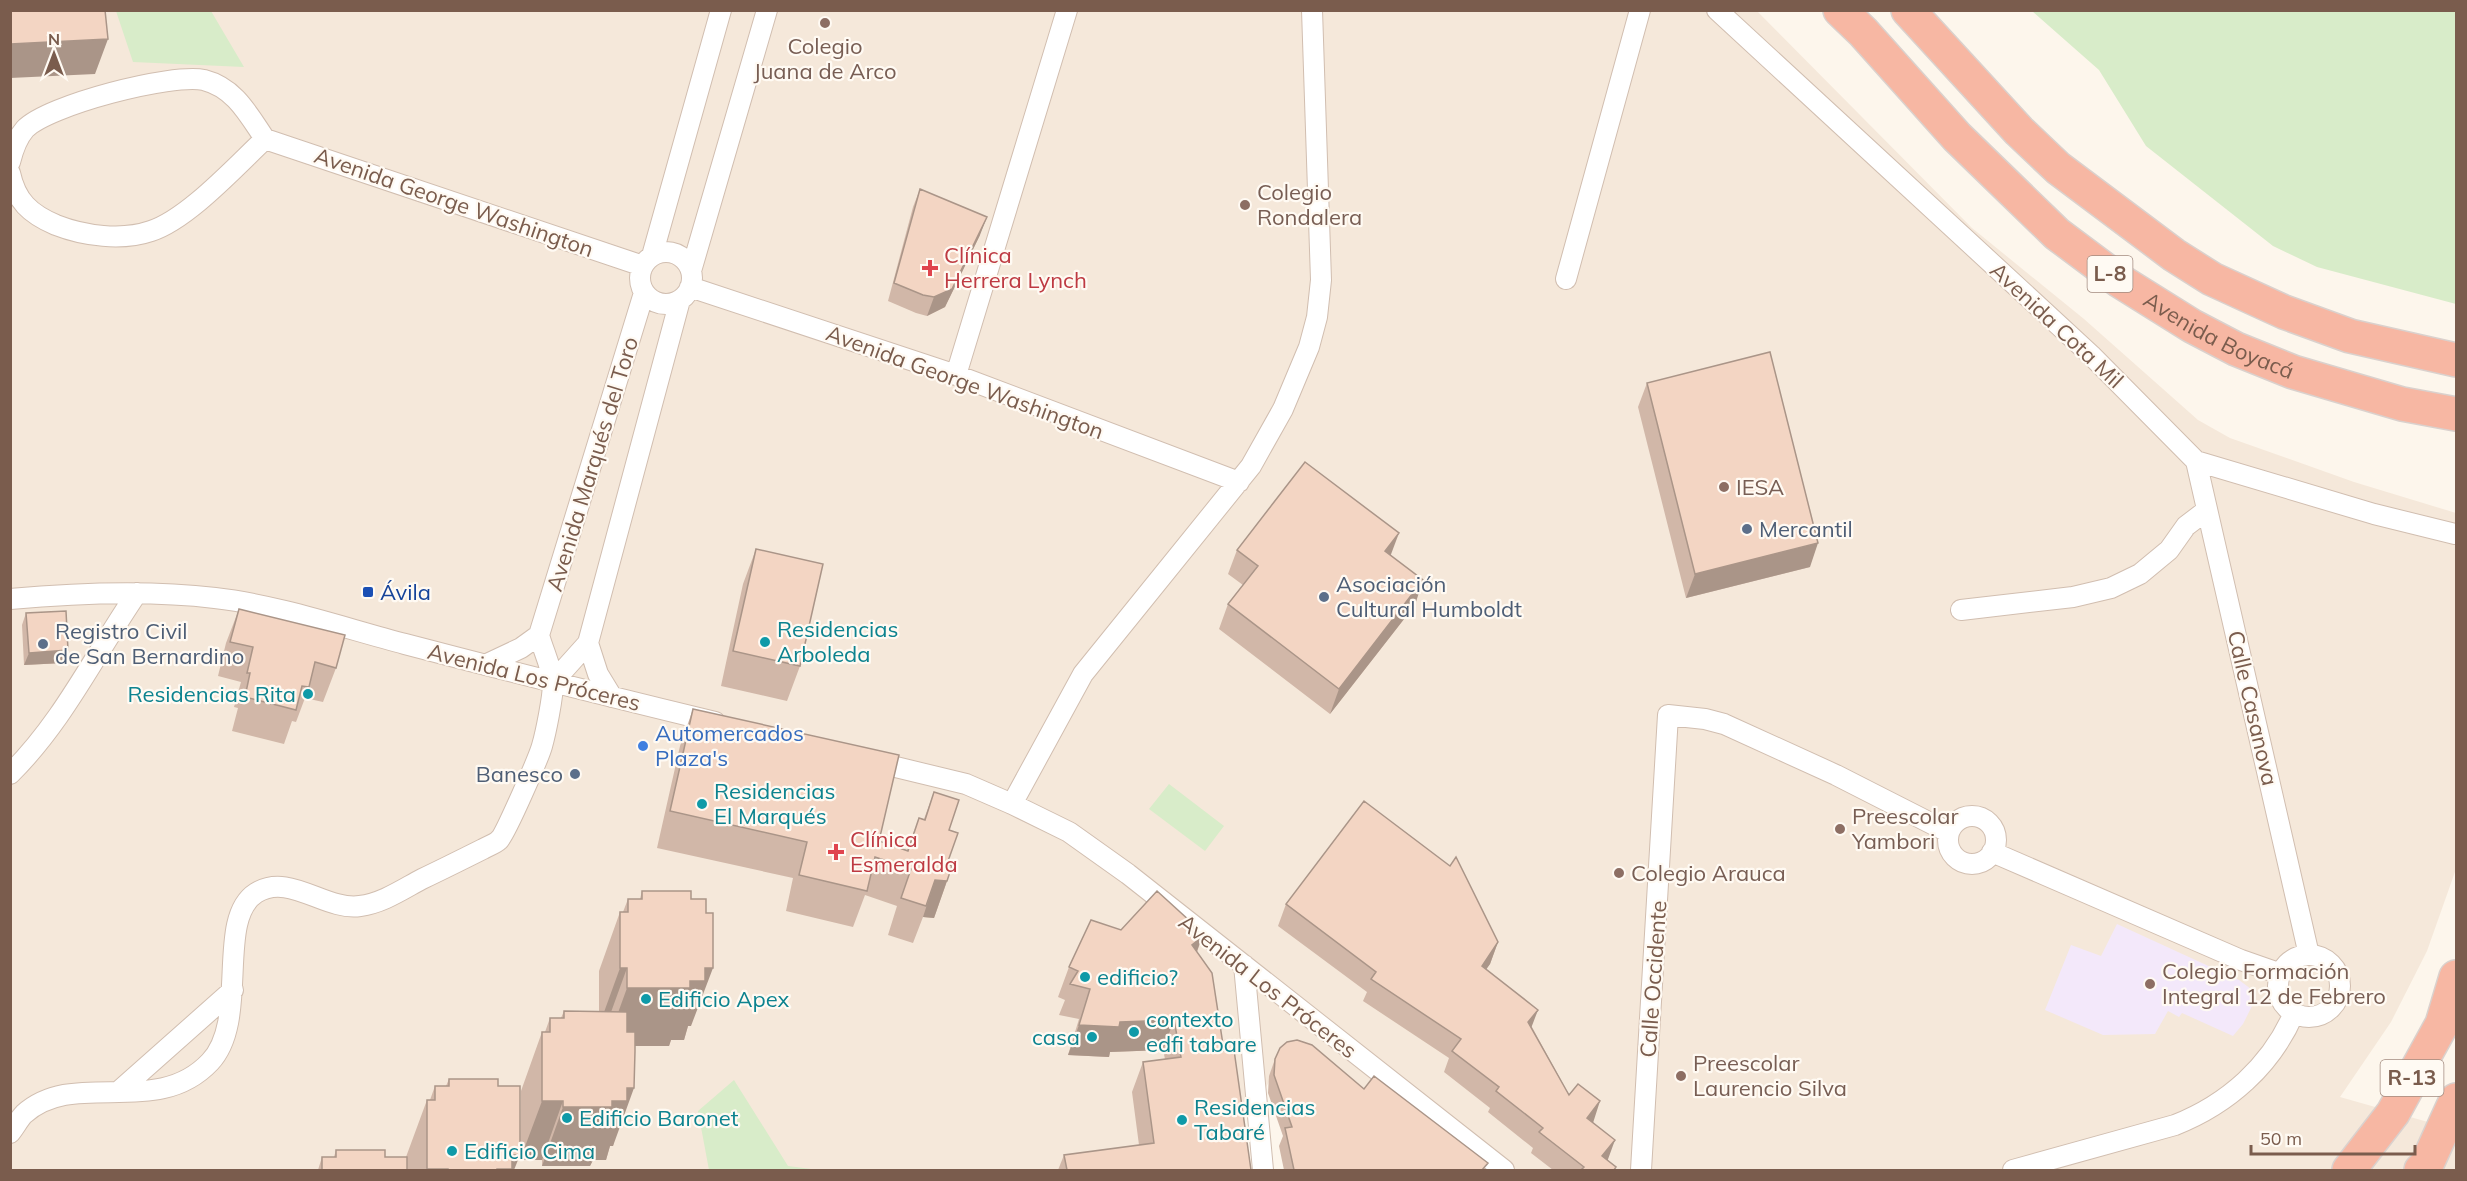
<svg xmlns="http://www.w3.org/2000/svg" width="2467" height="1181" viewBox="0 0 2467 1181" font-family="Mulish,sans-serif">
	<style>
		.residential { fill: #f5e8da }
		.education { fill: #f3e8fa }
		.green { fill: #d8ecc9 }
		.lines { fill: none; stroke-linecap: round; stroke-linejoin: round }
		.street-casing { stroke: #d1beb0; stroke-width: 22 }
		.highway-casing { stroke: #dad1cd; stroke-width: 36 }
		.street { stroke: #fff; stroke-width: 20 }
		.highway { stroke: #f7b7a3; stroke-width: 33 }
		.wall { fill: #d1b7a8 }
		.shaded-wall { fill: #aa9588 }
		.building { fill: #f3d5c3; stroke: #aa9588; stroke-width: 1.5 }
		.education-dot { fill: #8d6e63; stroke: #fffaf3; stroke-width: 2 }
		.health-dot { fill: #e0444e; stroke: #fffaf3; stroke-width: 2 }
		.service-dot { fill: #5c6f8a; stroke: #fffaf3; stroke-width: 2 }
		.transit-dot { fill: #1a4fb4; stroke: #fffaf3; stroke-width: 2 }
		.culture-dot { fill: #0f9aa8; stroke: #fffaf3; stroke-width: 2 }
		.shop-dot { fill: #3f7fe0; stroke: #fffaf3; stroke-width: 2 }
		.labels { text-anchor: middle; stroke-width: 4.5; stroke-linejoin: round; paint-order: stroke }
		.shield { fill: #fffaf3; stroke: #a28b7f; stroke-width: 1.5 }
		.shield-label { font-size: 21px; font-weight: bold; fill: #7a5c4d }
		.education-label { font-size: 22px; fill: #785e54; stroke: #fffaf3; text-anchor: start }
		.street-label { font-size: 22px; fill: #7a5c4d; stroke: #fffaf3 }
		.health-label { font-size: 22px; fill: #be3a42; stroke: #fffaf3; text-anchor: start }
		.service-label { font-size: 22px; fill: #4e5e75; stroke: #fffaf3; text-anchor: start }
		.transit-label { font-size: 22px; fill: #164399; stroke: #fffaf3; text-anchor: start }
		.culture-label { font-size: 22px; fill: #0d838f; stroke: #fffaf3; text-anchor: start }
		.shop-label { font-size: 22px; fill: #366cbe; stroke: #fffaf3; text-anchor: start }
	</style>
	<rect width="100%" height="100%" fill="#fdf6ec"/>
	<path class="residential" d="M10,11h1747l215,217 112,91 114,101 32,18 124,44 102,31v356l-29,82 -36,71 -51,75 116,33v40h-995l-188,-95 -11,19 -28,18 -125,58h-1098z"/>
	<path class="education" d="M2117,924l122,56 12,9 4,11 -12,24 -10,12 -51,-23 -3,4 -11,-6 -13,23 -52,1 -58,-25 26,-65 30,11z"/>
	<path class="green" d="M116,11h95l33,56 -111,-5z
		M2032,11h424v293l-139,-37 -44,-21 -127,-100 -47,-76z
		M1169,784l55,42 -19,25 -56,-42z
		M734,1080l54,86 31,4h-110l-11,-59z"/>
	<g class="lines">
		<defs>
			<path id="street" d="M1717,10l374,345 105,106 178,53 81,20
				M265,139l378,127
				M10,162c3,-12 7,-24 15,-33 23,-24 147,-56 179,-49 31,8 44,34 61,59
				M10,173c6,28 20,41 46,52 28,11 66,16 95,6 37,-12 85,-65 114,-92
				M640 278a26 26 0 1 1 52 0a26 26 0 1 1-52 0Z
				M652,256l69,-246
				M691,271l76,-261
				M1566,279l74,-269
				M690,287l266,88 283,107
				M956,375l111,-365
				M2196,461l113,494
				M10,599c68,-6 137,-9 205,-1 63,7 129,30 190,46 103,27 206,53 310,78
				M1961,610l112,-13 38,-9 29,-14 29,-24 17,-24 21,-16
				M588,643l10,31 14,23
				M485,665l36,-17 18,-13
				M553,682l35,-39 92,-343
				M871,761l95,23 46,20 57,28 59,42 376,296
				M10,774c53,-52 85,-120 127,-181
				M1012,804l71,-130 168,-208 32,-57 26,-62 8,-30 4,-37 -9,-270
				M1948 840a24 24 0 1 1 48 0a24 24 0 1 1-48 0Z
				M1992,852l249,108 40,14
				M2278 986a31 31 0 1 1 62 0a31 31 0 1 1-62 0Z
				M1244,965l19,205
				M118,1092l115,-102
				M10,1133c5,-6 9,-14 14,-19 51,-46 132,5 186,-52 40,-42 5,-143 46,-169 33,-21 69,18 104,13 23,-3 43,-17 62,-27 21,-10 41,-20 61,-30 5,-3 12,-5 16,-9 6,-5 40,-83 43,-94 4,-14 11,-49 11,-63 -1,-15 -10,-33 -14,-48l105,-342
				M1641,1170l27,-455 37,4 19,5 112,51 112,57
				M2013,1170l162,-45c53,-21 96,-59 119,-112"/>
			<g id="highway">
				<path id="s1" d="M1840,10l23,22 94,105 100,97 63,47 72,45 44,23 57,23 109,32 54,10"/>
				<path d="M1908,10l111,121 39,37 116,87 38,24 72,33 66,24 106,24"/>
				<path d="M2349,1170l44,-57 49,-89 14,-47"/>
				<path d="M2421,1170l5,-4 30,-66"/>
			</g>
		</defs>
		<use href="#street" class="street-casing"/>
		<use href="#highway" class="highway-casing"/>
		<use href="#street" class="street"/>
		<use href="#highway" class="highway"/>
	</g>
	<path class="wall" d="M920,189l60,46 -35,72 -18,9 -11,-3 -28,-12 25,-94z
		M1647,383l163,184 -124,31 -48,-191z
		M756,549l44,117 -13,35 -66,-15 22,-102z
		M1237,550l154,5 24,50 -85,109 -111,-85 9,-25 15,-19 -15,-11z
		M239,609l97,59 -13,34 -18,-4 -9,24 -4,-1 -8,23 -52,-13 6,-23 -4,-1 7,-25 -23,-6 8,-33z
		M26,613l37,50 -39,2 -2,-40z
		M693,709l186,132 28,9 12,-32 5,1 10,-27 15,38 -2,51 -13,37 -11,-1 -10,26 -25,-8 9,-29 -32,-11 -12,32 -67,-16 7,-33 -136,-30 23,-102z
		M642,891l49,135h-3l-4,14h-13l-2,6h-34l-22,100h-3l-4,14h-13l-3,6h-48v-6h-22l1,-69 21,-59h3l5,-14h11l3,-7h35v-40l21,-59h3l5,-13h12z
		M1286,904l212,38 -8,22 -4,5 46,58 37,68 24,28 15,37 7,10h-62l-22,-17 2,-5 -45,-36 2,-4 -46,-36 5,-14 -86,-57 4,-9 -89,-66z
		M1121,930l81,7 -5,15 27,99 27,119h-193l6,-15 75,-10 -7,-53 11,-30 22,-3 -2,-9 -53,2 -1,5 -41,-2 11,-36 -20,-4 6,-15 -7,-3 11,-30z
		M1275,1059l89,30 122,81h-202l-5,-24 4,-10 -15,-43 1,-17z
		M449,1079l49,7 16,84h-196l4,-13h12l2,-7 49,7h21l21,-57h3l5,-14h11z"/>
	<path class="shaded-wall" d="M108,39l-13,35 -85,4v-34z
		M987,217l-7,18 -35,72 -18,9 7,-19z
		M1399,533l-9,24 -5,-6z
		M1818,543l-8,24 -124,31 9,-24z
		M1423,580l-8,25 -85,109 9,-25z
		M68,650l-5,13 -39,2 5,-12z
		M935,880l12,1 -13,37 -11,-1z
		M1202,937l-11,31 1,-23z
		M1498,942l-8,22 -16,23 8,-21z
		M620,968h7l-21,58h-7z
		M705,968h8l-22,58h-3l-4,14h-13l-2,6h-63l21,-58 63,-7z
		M1538,1010l-8,21 -2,-9z
		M1174,1020l-11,30 -53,2 -1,5 -41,-2 11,-30 41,-3z
		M627,1088h7l-21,58h-3l-4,14h-13l-3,6h-48l21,-59 49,-6z
		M542,1101h21l-21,59h-22z
		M1600,1101l-7,22 -6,-5z
		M1615,1140l-8,22 -5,-6z
		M512,1155h8l-6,15h-17v-1z
		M427,1169h21v1h-22z"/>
	<path class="building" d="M10,10h95l3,29 -98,5z
		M920,189l67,28 -35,72 -18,8 -11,-2 -29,-12z
		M1770,352l48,191 -123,31 -48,-191z
		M1305,462l94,71 -14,18 38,29 -84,109 -111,-85 30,-38 -21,-16z
		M756,549l67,15 -23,102 -67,-15z
		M239,609l106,26 -9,33 -21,-6 -6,25 -7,-1 -6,24 -51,-13 5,-24h-3l6,-26 -23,-5z
		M66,611l2,39 -39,3 -3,-40z
		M693,709l206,46 -20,86 29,10 11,-33 6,2 9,-28 25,8 -10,30 9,3 -11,31 5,2 -5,15 -12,-1 -9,26 -25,-8 10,-29 -36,-12 -8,34 -68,-16 8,-33 -137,-31z
		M1364,801l86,65 6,-9 42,85 -16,24 56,44 -10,12 41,73 9,-11 22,17 -13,17 28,22 -13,16 14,11 -2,3h-33l3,-3 -45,-35 4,-4 -47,-37 3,-4 -47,-36 9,-12 -90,-60 5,-7 -90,-68z
		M642,891h49v8h15v14h7v55h-8v13h-15v7h-63v-20h-7v-56h8v-13h14z
		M1157,891l34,31 11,15 -10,8 20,28 12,78 10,-1 17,120h-184l-3,-15 90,-12 -11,-81 38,-5 -7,-37 -54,2 -1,5 -40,-2 11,-36 -20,-5 8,-13 -9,-4 22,-47 30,10z
		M564,1011l63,1v20h8v19l-1,37h-7v13h-15v6h-49v-6h-21v-69h8v-14h14z
		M1297,1040l15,5 52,44 10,-13 114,87 -6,7h-188l-9,-42 7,-1 -18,-52 1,-16 5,-11 7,-6z
		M449,1079h49v7h22v69h-8v14h-15v1h-49v-1h-21v-69h8v-14h14z
		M336,1150h49v7h22v13h-85v-13h14z"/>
	<g class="education-dot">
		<circle cx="825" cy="23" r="6"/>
		<circle cx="1245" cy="205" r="6"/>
		<circle cx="1724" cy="487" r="6"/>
		<circle cx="1840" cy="829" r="6"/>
		<circle cx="1619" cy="873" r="6"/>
		<circle cx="2150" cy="984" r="6"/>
		<circle cx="1681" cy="1076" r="6"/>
	</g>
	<g class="health-dot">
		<path d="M927 259h6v6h6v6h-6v6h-6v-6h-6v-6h6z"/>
		<path d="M833 843h6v6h6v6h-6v6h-6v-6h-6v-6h6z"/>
	</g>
	<g class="service-dot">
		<circle cx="1747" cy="529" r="6"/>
		<circle cx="1324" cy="597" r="6"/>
		<circle cx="43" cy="644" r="6"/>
		<circle cx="575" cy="774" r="6"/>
	</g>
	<rect class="transit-dot" x="362" y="586" width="12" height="12" rx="3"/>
	<g class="culture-dot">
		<circle cx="765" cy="642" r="6"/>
		<circle cx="308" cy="694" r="6"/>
		<circle cx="702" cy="804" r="6"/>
		<circle cx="1085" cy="977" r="6"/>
		<circle cx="646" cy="999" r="6"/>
		<circle cx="1134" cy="1032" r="6"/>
		<circle cx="1092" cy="1037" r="6"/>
		<circle cx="567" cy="1118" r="6"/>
		<circle cx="1182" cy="1120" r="6"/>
		<circle cx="452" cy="1151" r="6"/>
	</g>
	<circle class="shop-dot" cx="643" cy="746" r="6"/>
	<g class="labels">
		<g class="shield">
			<rect x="2087.5" y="256" width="45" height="36" rx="4.5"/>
			<rect x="2380.5" y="1060" width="63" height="36" rx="4.5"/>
		</g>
		<g class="shield-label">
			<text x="2110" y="281">L-8</text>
			<text x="2412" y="1085">R-13</text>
		</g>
		<g class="education-label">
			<text x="825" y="54" text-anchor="middle">Colegio<tspan x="825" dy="25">Juana de Arco</tspan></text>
			<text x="1257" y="200">Colegio<tspan x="1257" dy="25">Rondalera</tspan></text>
			<text x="1736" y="495">IESA</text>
			<text x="1852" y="824">Preescolar<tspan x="1852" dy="25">Yambori</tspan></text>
			<text x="1631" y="881">Colegio Arauca</text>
			<text x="2162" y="979">Colegio Formación<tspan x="2162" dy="25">Integral 12 de Febrero</tspan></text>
			<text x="1693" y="1071">Preescolar<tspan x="1693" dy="25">Laurencio Silva</tspan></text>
		</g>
		<g class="street-label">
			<text transform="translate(454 202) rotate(19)" y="8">Avenida George Washington</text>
			<text transform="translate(2057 325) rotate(43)" y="8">Avenida Cota Mil</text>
			<text dy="8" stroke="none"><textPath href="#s1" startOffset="504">Avenida Boyacá</textPath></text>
			<text transform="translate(965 382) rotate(20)" y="8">Avenida George Washington</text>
			<text transform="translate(592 464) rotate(-73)" y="8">Avenida Marqués del Toro</text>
			<text transform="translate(534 677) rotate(14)" y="8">Avenida Los Próceres</text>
			<text transform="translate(2253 708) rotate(77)" y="8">Calle Casanova</text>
			<text transform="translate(1653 979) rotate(-86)" y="8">Calle Occidente</text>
			<text transform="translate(1268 986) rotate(38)" y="8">Avenida Los Próceres</text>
		</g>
		<g class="health-label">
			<text x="944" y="263">Clínica<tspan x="944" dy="25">Herrera Lynch</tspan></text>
			<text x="850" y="847">Clínica<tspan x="850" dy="25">Esmeralda</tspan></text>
		</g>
		<g class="service-label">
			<text x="1759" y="537">Mercantil</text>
			<text x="1336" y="592">Asociación<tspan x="1336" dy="25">Cultural Humboldt</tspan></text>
			<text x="55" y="639">Registro Civil<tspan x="55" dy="25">de San Bernardino</tspan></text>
			<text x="563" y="782" text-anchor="end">Banesco</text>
		</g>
		<g class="transit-label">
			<text x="380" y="600">Ávila</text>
		</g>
		<g class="culture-label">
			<text x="777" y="637">Residencias<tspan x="777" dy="25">Arboleda</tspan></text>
			<text x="296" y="702" text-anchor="end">Residencias Rita</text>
			<text x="714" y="799">Residencias<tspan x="714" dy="25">El Marqués</tspan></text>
			<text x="1097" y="985">edificio?</text>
			<text x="658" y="1007">Edificio Apex</text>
			<text x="1146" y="1027">contexto<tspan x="1146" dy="25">edfi tabare</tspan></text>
			<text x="1080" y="1045" text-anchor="end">casa</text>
			<text x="1194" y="1115">Residencias<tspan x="1194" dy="25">Tabaré</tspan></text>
			<text x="579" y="1126">Edificio Baronet</text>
			<text x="464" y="1159">Edificio Cima</text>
		</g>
		<g class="shop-label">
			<text x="655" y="741">Automercados<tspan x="655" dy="25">Plaza's</tspan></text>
		</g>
	</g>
	<rect width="2467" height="1181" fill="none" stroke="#7a5c4d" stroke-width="24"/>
	<g transform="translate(54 54)" stroke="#fffaf3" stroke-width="4.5" paint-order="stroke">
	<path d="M0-4.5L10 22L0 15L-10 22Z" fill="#7a5c4d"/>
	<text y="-9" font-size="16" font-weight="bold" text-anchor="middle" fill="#7a5c4d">N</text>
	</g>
	<path d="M2251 1145v9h164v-9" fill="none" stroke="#7a5c4d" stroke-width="3"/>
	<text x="2260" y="1145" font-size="18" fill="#7a5c4d" stroke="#fffaf3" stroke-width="4.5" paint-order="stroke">50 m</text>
</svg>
